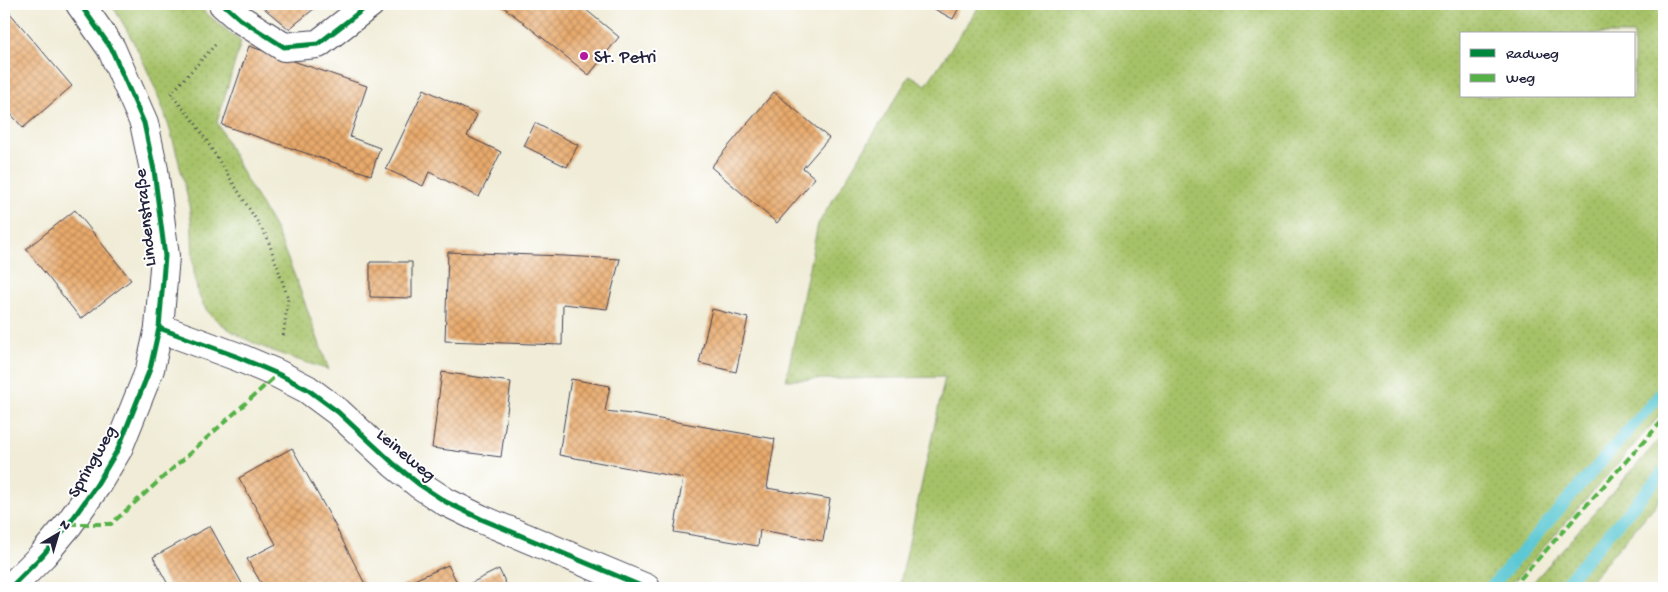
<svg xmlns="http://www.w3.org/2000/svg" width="1668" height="592" viewBox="0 0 1668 592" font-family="'Gochi Hand',sans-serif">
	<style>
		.grass { fill: url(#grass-dots); stroke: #647252; fill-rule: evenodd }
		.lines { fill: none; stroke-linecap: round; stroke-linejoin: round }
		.stream { stroke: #5cc8d4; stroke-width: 12 }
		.building { fill: url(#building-cross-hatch) }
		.minor-casing { stroke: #414052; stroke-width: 30 }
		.tertiary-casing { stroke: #414052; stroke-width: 30 }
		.path { stroke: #414052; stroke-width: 3; stroke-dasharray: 1 4; stroke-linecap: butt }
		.minor { stroke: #fff; stroke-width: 28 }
		.tertiary { stroke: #fff; stroke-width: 28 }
		.quiet { stroke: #55b146; stroke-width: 4; stroke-dasharray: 8 4; stroke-linecap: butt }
		.cycleway-casing { stroke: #fff; stroke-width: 8 }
		.cycleway { stroke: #00873e; stroke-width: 5 }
		.poi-dot { fill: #b5179e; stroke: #fff; stroke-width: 2 }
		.labels { text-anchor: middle; stroke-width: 4; stroke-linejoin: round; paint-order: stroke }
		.poi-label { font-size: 18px; fill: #22223b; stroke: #fff; text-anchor: start }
		.street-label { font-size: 18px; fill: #22223b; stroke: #fff }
	</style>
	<defs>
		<pattern id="grass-dots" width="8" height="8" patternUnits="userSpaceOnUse" patternTransform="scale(1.25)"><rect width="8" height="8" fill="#a6c268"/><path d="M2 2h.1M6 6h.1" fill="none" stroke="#8fa65b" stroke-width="1.8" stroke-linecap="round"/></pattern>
		<pattern id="building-cross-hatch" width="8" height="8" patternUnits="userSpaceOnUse" patternTransform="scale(1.25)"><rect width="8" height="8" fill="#e9aa6c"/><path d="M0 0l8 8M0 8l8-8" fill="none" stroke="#bc8a5a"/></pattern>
	</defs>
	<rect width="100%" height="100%" fill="#fff"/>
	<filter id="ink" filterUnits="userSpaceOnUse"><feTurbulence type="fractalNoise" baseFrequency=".02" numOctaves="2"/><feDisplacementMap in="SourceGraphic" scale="10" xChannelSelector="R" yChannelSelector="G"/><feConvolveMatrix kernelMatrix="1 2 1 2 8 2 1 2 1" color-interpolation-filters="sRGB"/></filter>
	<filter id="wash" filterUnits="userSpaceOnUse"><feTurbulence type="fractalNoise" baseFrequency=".0096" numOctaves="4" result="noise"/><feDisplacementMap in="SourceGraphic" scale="20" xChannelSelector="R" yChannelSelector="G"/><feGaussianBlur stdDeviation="1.12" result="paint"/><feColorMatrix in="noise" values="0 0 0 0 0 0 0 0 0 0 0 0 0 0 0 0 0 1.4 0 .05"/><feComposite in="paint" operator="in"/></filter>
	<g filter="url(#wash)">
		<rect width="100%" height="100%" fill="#f0ecd7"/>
		<path class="grass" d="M111,4h84l46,38 -24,80 26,52 33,56 22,54 31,86c-39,-13 -89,-26 -119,-56 -21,-21 -16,-67 -19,-95 -2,-17 -6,-35 -11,-52 -13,-57 -37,-114 -69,-163z
			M981,4h683v407l-156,177h-609l46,-211 -159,3 32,-156 92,-149 16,10zM1462,34h172v62h-172z
			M1664,434v61l-80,93h-56z"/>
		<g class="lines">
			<path class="stream" d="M1490,588l174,-198
				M1561,588l103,-117"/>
		</g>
		<g id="blocks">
			<path class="building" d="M259,4h61l-31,25z
				M500,4h79l40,33 -30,38z
				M925,4h36l-8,15z
				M4,6l68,80 -49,42 -19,-22z
				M249,46l118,40 -17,51 30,11 -9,27 -149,-50z
				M424,89l53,26 -10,21 34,16 -22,45 -50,-25 -6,14 -37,-17z
				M774,92l55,46 -26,30 12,10 -38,45 -66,-56z
				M535,123l43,22 -11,22 -43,-21z
				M75,210l56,70 -50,39 -55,-70z
				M448,252l116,4 56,3 -13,50 -44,-5 -1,41 -117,-4z
				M370,262h42v36l-42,-1z
				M712,309l36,9 -12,54 -37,-9z
				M442,372l69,10 -10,75 -69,-9z
				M571,379l39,7 -5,25 26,3 144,25 -8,49 63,11 -7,42 -63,-11 -2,16 -84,-14 9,-54 -124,-23z
				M292,448l37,66 38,74h-103l-17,-29 29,-15 -37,-66z
				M210,526l34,61 -3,1h-71l-17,-31z
				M448,565l12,23h-64z
				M499,569l9,19h-47z"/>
		</g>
	</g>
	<g filter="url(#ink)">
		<use href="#blocks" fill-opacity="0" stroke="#414052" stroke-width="1"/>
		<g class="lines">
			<defs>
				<path id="minor" d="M223,4l17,15 44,28 34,-3 52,-40
					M159,328l79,29 40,17 29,15 31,23 56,52 26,21 26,17 35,17 165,69"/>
				<path id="tertiary" d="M10,588l33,-33 26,-31 27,-38 22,-37 32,-80 9,-41 6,-72 -11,-86 -10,-47 -33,-75 -31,-44"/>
			</defs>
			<use href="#minor" class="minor-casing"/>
			<use href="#tertiary" class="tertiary-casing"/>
			<path class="path" d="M171,94l44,-49
				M173,97l21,24 73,116 21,61 -5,40"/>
			<use href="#minor" class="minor"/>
			<use href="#tertiary" class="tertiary"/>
			<path class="quiet" d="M69,524h42l167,-150
				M1512,588l152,-169"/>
			<defs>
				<path id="cycleway" d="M223,4l17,15 44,28 34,-3 52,-40
					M159,328l79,29 40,17 29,15 31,23 56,52 26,21 26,17 35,17 165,69
					M10,588l33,-33 26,-31 27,-38 22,-37 32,-80 9,-41 6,-72 -11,-86 -10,-47 -33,-75 -31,-44"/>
			</defs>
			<use href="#cycleway" class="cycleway-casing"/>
			<use href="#cycleway" class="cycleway"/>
		</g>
	</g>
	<circle class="poi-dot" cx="584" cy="56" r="5"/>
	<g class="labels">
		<g class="poi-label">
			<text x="594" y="62">St. Petri</text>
		</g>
		<g class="street-label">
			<text transform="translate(144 218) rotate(-96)" y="6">Lindenstraße</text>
			<text transform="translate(407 454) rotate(40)" y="6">Leineweg</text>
			<text transform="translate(91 461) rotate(-60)" y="6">Springweg</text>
		</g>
	</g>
	<rect width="1668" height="592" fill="none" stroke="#fff" stroke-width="20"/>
	<rect x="1460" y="32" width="175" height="65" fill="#ffffff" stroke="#a7a7b1"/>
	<rect x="1470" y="49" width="25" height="8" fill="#00873e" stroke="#a7a7b1"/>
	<text x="1506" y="58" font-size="15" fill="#22223b">Radweg</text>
	<rect x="1470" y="74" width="25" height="8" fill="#55b146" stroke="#a7a7b1"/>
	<text x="1506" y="82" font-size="15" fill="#22223b">Weg</text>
	<g transform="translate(58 534) rotate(38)" stroke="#ffffff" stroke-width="4" paint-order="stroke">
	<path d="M0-4L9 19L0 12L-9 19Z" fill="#22223b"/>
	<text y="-8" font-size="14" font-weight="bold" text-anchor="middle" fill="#22223b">N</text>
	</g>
</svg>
